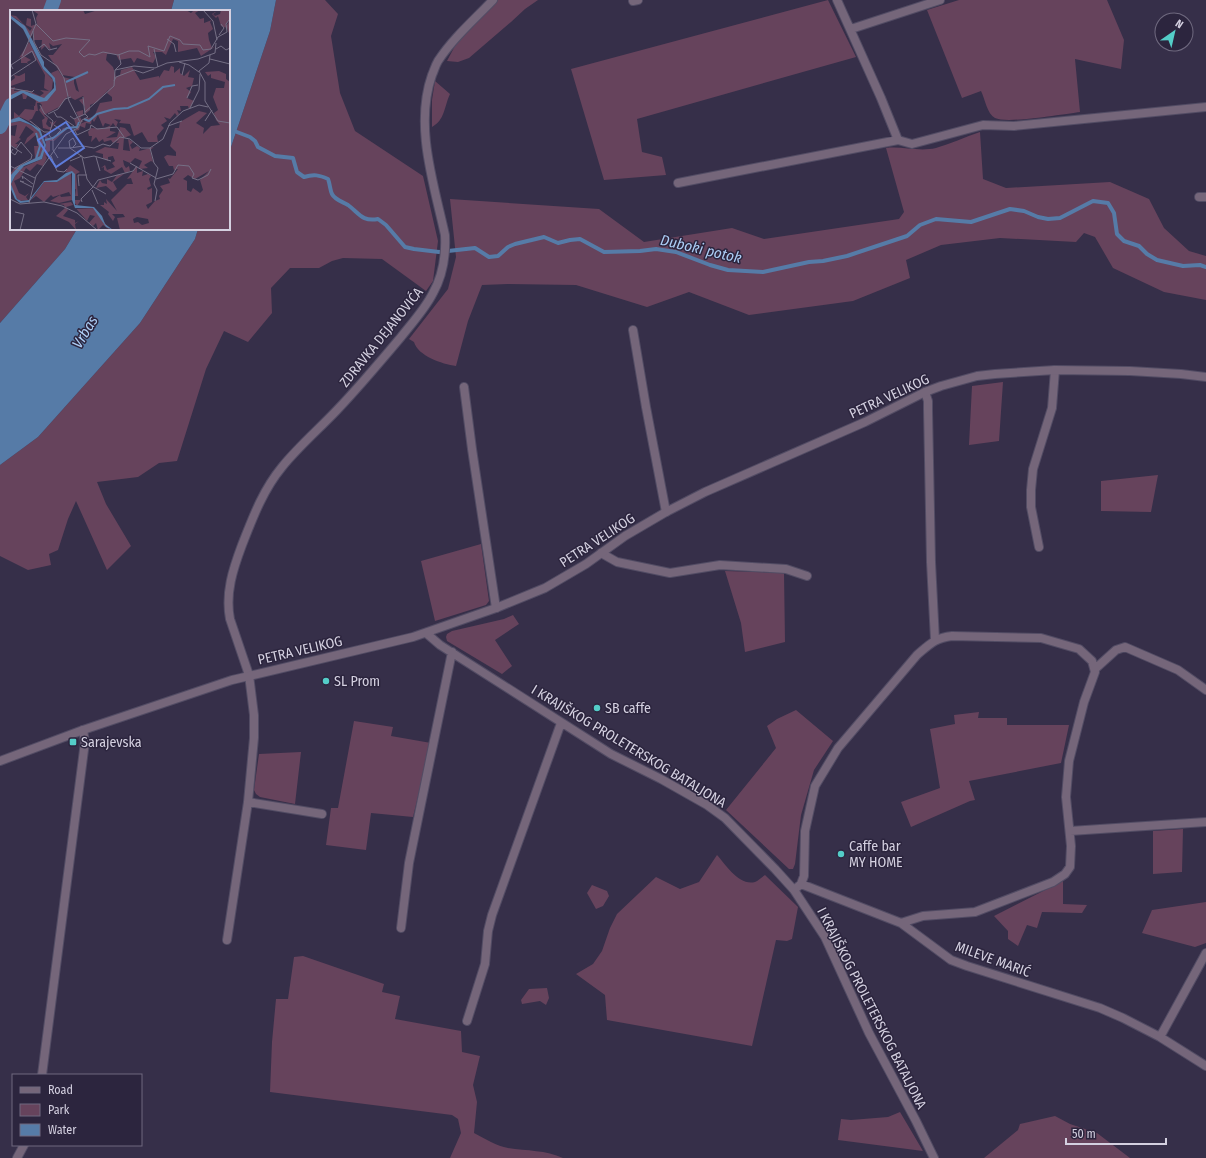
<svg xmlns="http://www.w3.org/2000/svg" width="1206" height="1158" viewBox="0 0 1206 1158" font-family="'Fira Sans Condensed',sans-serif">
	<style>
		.green { fill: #66435c }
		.water { fill: #567ba7 }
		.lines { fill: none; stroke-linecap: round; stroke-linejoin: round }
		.stream { stroke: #567ba7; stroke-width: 4 }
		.canal { stroke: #567ba7; stroke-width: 14 }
		.minor-casing { stroke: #524c64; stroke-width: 10 }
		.tertiary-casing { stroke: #524c64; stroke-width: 10 }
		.minor { stroke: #75667a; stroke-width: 8 }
		.tertiary { stroke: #75667a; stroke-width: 8 }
		.poi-dot { fill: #54cdc8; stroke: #2c253e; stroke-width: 1.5 }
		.labels { text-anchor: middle; stroke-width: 3; stroke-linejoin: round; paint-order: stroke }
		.street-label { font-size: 14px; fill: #d4d0e0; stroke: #2c253e }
		.poi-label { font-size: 14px; fill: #d4d0e0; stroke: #2c253e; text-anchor: start }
		.water-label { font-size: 15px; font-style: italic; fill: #accdf5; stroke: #2c253e }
		.inset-river { fill: none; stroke: #567ba7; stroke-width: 2 }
		.inset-road { fill: none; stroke: #756f85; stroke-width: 1 }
		.view { fill: #5d7cdb; fill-opacity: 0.15; stroke: #5d7cdb; stroke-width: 2 }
		.inset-edge { fill: none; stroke: #d4d0e0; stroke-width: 2 }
	</style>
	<rect width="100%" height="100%" fill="#362f49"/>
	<path class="green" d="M0,0h174l-3,11h-160v218h66l-12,20 -65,74z
		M276,0h49l13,14 -7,22 9,57 15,38 68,45 15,65 -5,40 -7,10 -44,-32 -39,-1 -11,3 -13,7h-29l-19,20 1,25 -24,29 -24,-11 -18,38 -29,92 -18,2 -21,14 -41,5 9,22 25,42 -24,24 -31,-69 -8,18 -10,31 -9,4 2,11 -23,5 -28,-14v-91l38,-28 102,-114 55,-84 3,-10h31v-76l41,-122z
		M498,0h40l-13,9 -14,13 -42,36 -11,4 -11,-1 10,-19z
		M828,0l28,57 -219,62 5,33 20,5 4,18 -62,5 -33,-111z
		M959,0h148l17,40 -3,29 -46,-10 5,53c-16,2 -73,12 -85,6 -8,-4 -10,-19 -14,-27l-19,7 -35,-88z
		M435,81l15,13c-6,13 -5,26 -18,33v-27z
		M980,132l3,47 23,9 104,-6 39,17 15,29 25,23 17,5v44l-42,-8 -51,-24 -18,-31 -11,-4 -8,9 -76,-4 -59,7 -35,15 4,18 -57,23 -104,14 -60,-23 -42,15 -71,-22 -68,-1 -26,1 -14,36 -12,45c-14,-2 -38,-10 -42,-24l-5,-3 39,-50 8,-32 -6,-58 149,10 45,33 88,-14 32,11 135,-20 5,-7 -18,-64c16,-2 33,4 50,0 14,-4 29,-11 44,-16z
		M1003,382l-4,59 -30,4 3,-59z
		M1158,475l-7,37 -50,-1v-30z
		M481,544l8,57 -3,4 -51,16 -14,-60z
		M725,571l59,2 1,69 -40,10 -4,-29z
		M513,615l6,9 -24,16 17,26 -10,8 -55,-33 -1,-4 1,-3 5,-3 52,-12z
		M796,710l37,31 -19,29 -13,45 -6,49 -2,5h-4l-63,-59 50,-62 -9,-22 10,-7z
		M979,712l-1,6h29v7h62l-8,38 -92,18 6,19 -5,1 -59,26 -10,-25 39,-14 -10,-59 25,-5 -1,-9z
		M354,721l39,6 -2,9 40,7 -18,74 -42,-4 -5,37 -40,-5 5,-37h7z
		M301,752l-6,52 -35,-7 -4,-3 -2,-4 5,-36z
		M1183,829l-1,43 -29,2v-43z
		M717,855c9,10 22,31 38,27 3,-1 7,-5 10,-7l33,32 -6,32 -5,2 -11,-1 -24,106 -145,-26 -2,-25 -29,-21 17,-10 9,-13 8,-23 7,-14 39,-37 24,12 19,-7z
		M1063,881v23l24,1 -5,8 -40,-1 -5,16 -10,-3 -9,21 -10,-7v-8l-14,-15z
		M592,885l15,6 2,5 -6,10 -7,3 -9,-16z
		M1206,902v41l-11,4 -53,-14 10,-23z
		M303,956l81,28 -2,8 18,4 -5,23 66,12 1,21 18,4 -7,29 4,17 -3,31c11,6 23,13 34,15 19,3 38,2 55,10h-113l11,-25 -3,-14 -6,-4 -182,-23 2,-50 4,-43h12l6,-42z
		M547,988l2,10 -3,7 -6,-4 -18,3 -1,-4 8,-11z
		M900,1112l23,39 -85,-11 3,-21 10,1 37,-3z
		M1055,1116l15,8 27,9 33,25h-146l34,-28 2,-6z"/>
	<path class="water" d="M174,0h102l-6,31 -41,122v-142h-58z
		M77,229h121l-3,10 -55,84 -102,114 -38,28v-142l65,-74z"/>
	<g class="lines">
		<path class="stream" d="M229,129l21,8 5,4 3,6 17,9 18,2 4,14 7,5c10,-3 15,-2 24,2 2,5 2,11 4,15 3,6 11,8 16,11 11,8 14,17 30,14l8,6 19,22 9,2 25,3 36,-4 14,9 9,-1 10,-9 7,-3 29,-7 14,6 12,-3 10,-1 24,13 36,-1 16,-2 20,3 34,13 18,5 35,2 46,-10 14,-1 24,-5 60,-20 13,-11 16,-6 35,3 39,-13 14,2 14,6 10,2 12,-1 33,-17 15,2 6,10 3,21 7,7 15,5 8,8 10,6 26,6 17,-1 6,2"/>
		<path class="canal" d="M50,11l4,-11
			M0,127l11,-22"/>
		<defs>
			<path id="minor" d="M633,1l5,-1
				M851,29l89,-29
				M898,140l14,4 71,-19 31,1 192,-19
				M678,183l220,-43 -17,-42 -44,-98
				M1199,197h7
				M633,330l13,77 20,105
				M464,387l8,62 24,159
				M925,392l3,9v9l3,152 4,78
				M1039,547l-8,-40v-17l2,-21 19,-61 3,-38
				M601,553l16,9 53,11 50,-8 66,4 21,7
				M426,633l14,12 171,109 50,25 46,26 18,13 50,51 19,21 31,47 44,96 47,88 18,37
				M1095,669l21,-19 9,-3 53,23 28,20
				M248,802l74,12
				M1070,831l136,-9
				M801,884l100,39 50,37 16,6 133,42 23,10 37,19 46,29
				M794,890l7,-6 3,-8 1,-45 10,-45 23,-38 79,-93c13,-11 18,-17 35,-19l89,2 38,11 13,12 3,11 -11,30 -15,59 -3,36 5,49 -1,21 -5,7 -12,8 -78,30 -52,4 -22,7
				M401,928l8,-65 43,-211
				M227,940l21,-138 6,-64v-23l-5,-40 -19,-56c-5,-26 3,-50 12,-74 11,-28 21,-55 40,-78 16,-20 37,-38 55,-57 22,-23 43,-48 64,-73 11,-14 24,-28 32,-44 10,-18 13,-38 12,-58 -11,-51 -31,-109 -13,-160 2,-4 3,-9 6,-14 15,-23 36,-41 55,-61
				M467,1021l18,-57 3,-33 4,-16 69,-192
				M1160,1037l46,-84
				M42,1075l43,-333 -2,-12
				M17,1158l7,-13"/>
			<path id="tertiary" d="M0,761l83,-31 149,-50 181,-43 83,-29 49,-20 41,-24 39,-28 41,-24 39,-20 160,-70 60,-30 16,-6 36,-10 18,-2 60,-4 75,1 51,3 25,3"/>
		</defs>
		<use href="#minor" class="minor-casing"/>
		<use href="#tertiary" class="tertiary-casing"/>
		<use href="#minor" class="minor"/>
		<use href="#tertiary" class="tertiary"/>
	</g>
	<g class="poi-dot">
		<circle cx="326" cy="681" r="4"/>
		<circle cx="597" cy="708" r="4"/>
		<rect x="69" y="738" width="8" height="8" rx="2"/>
		<circle cx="841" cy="854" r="4"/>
	</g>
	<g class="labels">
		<g class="street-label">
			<text transform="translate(381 337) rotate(-51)" y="5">ZDRAVKA DEJANOVIĆA</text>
			<text transform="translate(889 396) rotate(-25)" y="5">PETRA VELIKOG</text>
			<text transform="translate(597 540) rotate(-33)" y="5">PETRA VELIKOG</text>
			<text transform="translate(300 650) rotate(-13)" y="5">PETRA VELIKOG</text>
			<text transform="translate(629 746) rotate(31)" y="5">I KRAJIŠKOG PROLETERSKOG BATALJONA</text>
			<text transform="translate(993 959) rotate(20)" y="5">MILEVE MARIĆ</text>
			<text transform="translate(872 1008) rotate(63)" y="5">I KRAJIŠKOG PROLETERSKOG BATALJONA</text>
		</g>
		<g class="poi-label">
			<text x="334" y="686">SL Prom</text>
			<text x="605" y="713">SB caffe</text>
			<text x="81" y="747">Sarajevska</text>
			<text x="849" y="851">Caffe bar<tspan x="849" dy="16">MY HOME</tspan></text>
		</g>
		<g class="water-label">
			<text transform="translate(701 249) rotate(13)" y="5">Duboki potok</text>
			<text transform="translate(85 332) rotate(-59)" y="5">Vrbas</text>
		</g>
	</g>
	<g transform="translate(10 10)">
		<rect width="220" height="220" fill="#362f49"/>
		<path d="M22,0h51l2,4 13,-4h88l5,3 3,-3h6l-5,3 5,6 4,-1v5l8,-3 -2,2 3,7 -5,4 1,7 3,8 4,-2 -15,10 -4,-8 -19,4v-11l-5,-2 -7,16 -4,-3h-9l3,5 -3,6 -16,-5 -3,5 -3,-5 -12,2 -3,-6h-9l-1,6 7,7 3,10 4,-2 1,-5 11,-3 8,13 19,-4v2l5,-8 5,1 2,-5 3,1v6l6,-5v5l4,3 6,-6 -2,7 6,1 -2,8 -6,2 5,4 -4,6 7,3 -5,8 -1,-3h-8l1,5 -4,-1 2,4 -2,2 -2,-3 -5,6 -6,-2 3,4 -6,4 3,3 -7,8 1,6h-10l-6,-10 -8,4 -4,-12 -11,-1 2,-3 -7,-1 4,3 -2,5 -3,-4 -3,4v4l6,1 -10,6 11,-1 3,-10 5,1 6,7 -7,3 -1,12 7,1 -2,-12 5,3 -3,3 2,4 5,-3 3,2 -1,3 15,-4 -4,3 3,12 -2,-1 -7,4 4,3 -8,1 -1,-2 3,-6 -7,-3 -5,5 -7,-3 1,5 2,3 3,-2 1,5 -5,2 -3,-6 -11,7 -7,-4v-3l-3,1 4,-3 2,5 8,-3 -3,-4 3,-2 -2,-5 -5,1v4l-5,-3v-4l-8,-2 10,-5 13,2 1,-6h-3l3,-3 -6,3 -2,-3 -7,2 -1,-3 -4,3 -3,-5 -5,5 1,-6h-3l-1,-4 3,-4 12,1 8,-4 -6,-2 -2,4 -5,-12 -4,7 -2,-3 -1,5 -5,-1 -1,5 -5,-2 -1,4 -4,1 5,-7 7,-3 -4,-2 11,-2 6,-14 12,-2v-4l-5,-4 2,-4 -12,13 -7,3v5l-5,4v-7l-6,-7 5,-2 -1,-2 -8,4 -7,-4 -9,11 -15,8 4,3 -2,6 3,3h2v-3l-2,-3 4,2 4,-3 -7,10 -7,-2 -1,-8 3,-2 -6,-8 3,-5 -2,-2h-3l1,8h-2l-4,8 -3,1 6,4 13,14h4l7,-4 4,-6 13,-2 -2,-7 5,-1 -3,-6 7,-2v5l-3,2 3,5 -5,1 -1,5 -10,1 -13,12h-4v10l-3,2 3,5 -5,-3 2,3 -4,8 -6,-2 -7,7 -4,-3 -6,10 -6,3 5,12 6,3 4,-3 -3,4 2,3 -9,1 -4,-5 -4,-12 4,-8 4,-7 23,-10 4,-16 -2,-9 -9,-10 -15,-7 -10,3 4,-2v-6l5,4 6,-7 9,1v-4l-6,-1 7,1 1,-5 -8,-7 -2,5h-3l-1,-6 -9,4 10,-4 7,2 5,5 16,-4 5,-12 -5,-11 7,-3 5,7 8,2 3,-1v5l2,7 3,2 -4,-15 -13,-2 -14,-20h5l9,-11 -9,2 -4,-3 2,7 -6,-4 -4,4 1,-10h-8v-9l-3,6 -9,-14 -12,-8 6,1 14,15 2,-3 -6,-3 1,-7 4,1v7l6,-2 -1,-6 2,-4zM207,0h13v9l-4,5v2l4,-6v16l-3,-8 -6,-2 -3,-10 -2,2 -4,-4 3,-2h1l-3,2 2,2 5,-2 1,-4zM19,32l14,27 10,11 -1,9 -5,7 -5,3 -7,-3 -8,-5 -17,5v-8l5,-1 -1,4 13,-1 13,6 4,-3 -4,-3 9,1 -5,-3 1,-13 -13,-23 -8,4 7,4 -4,2 4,7 -4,-6h-6v-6l-2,1zM209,61l7,3v5l4,3v148h-110l-3,-12 8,-1 -2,-3h-11l3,3 -2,4 -5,-7 1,-2 -9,-7h4v-3l3,2 -1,-5 11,12 -6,-11 16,-16h6l-2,-6 -4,1 10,-13v7l6,-2 -1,5 6,-2 3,2 -2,3 2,7 -4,2 1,2 4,-2v14l-6,3 2,4 7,-8 5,-2 -1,-3 4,-6 -3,-4 10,-3 -2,-5 2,1 8,-10 -4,1 -1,-4h-4l-5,-9 3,-2 9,1v-4l-6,-6 5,-18h4l1,-6 19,-11 8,2 -11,10 8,5 -1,6 8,-8 9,-1 -4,-5 -2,-7 4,-3 -5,-13 3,-9h8l1,-6 -14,-4v-4l-3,2 -3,-4zM199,161l-9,9 3,10 -3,3 -7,-5 -2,4 -4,-2v-9l-4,-2 5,-4 7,4zM127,207l11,2 1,4 -7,2 -4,-3 -4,1 -1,-4zM15,63v8l-14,5 -1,-4 5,-4 -1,-3 5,1zM10,111l11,4 8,7 4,8v10l-3,6 -17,8 -13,12v-5l2,1 2,-4 21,-10 -1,-12h4l-1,-5 2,-2 -2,-5 -13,11 3,-7 7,-6 -8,-6 -7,12 2,1 -6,5h3l-2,4 -6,-3v-10l5,1 2,-11 -6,1 -1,-3zM60,155l10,7 -4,2 2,22h-3l1,-7 -2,1 1,10h6l-4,6 -3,-4 -1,-12 1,-17 -9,-1zM61,163l1,27 -13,3 -9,-2 10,-6 1,2 10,-1 -2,-4 -16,5 -2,-2 -7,7 -8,-6 -5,4 13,-18h13zM114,164l-11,8 4,7 -4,3 -7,-6 -10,2 4,-8 2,3 5,1v-5l5,3 5,-7zM61,192l5,7 18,-1 16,22 -7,-5 -5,5 -2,-7 -3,3 -4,-3 6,-7 -5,-1 -3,6 -14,-16 -7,2 2,3 -5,6 12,4v3l4,-2 -4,3 1,6 -7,-8 -13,-6 9,-8 -1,-3 -5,-1z" fill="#66435c" fill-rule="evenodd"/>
		<path d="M0,5l15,11 19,36v4l11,12 1,12 -9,11 -8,1 -16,-9 -13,7 1,-5 11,-5 22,8 10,-10v-5l-2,-5 -9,-9 -20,-40 -13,-11zM9,107l21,12 6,16 -4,14 -18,7 -9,10 -4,8 6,15 4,2 8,-1 15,-19 13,-1 9,-7 6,-2 3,3v31l19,2 8,9 3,8 8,6 -7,-3 -13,-19h-18l-3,-8v-27l-15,9h-13l-15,20 -9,1 -5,-4 -5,-12v-11l9,-10 21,-10 4,-11 -5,-13 -8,-7 -11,-4 -10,2v-3z" fill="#567ba7"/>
		<path class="inset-river" d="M56,72l22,-10M74,109l5,2 8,-7 17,-5 14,-1 21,-9 14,-12 12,-2M35,130l8,-2 14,-10 10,-1 2,-5M26,149l4,-13 -4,-13"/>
		<path class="inset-road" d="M22,0l4,14M193,0l10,11 4,19M26,14l17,17 13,-3 24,2 -11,12 5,5 5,-3 6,1 8,-3 15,3 11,-4h10l11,6 -2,-11 16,5 6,-15 10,4 3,4 17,1 3,5 8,-1 7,-12 9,-5 -1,-8 4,-5M23,21l1,11 7,13 16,11 7,12 5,23 11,21M209,25l5,-7 -3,-4M157,29l7,5 2,8M29,38l5,-4 5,6 8,-2M144,39l4,18M206,39l5,-3 5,4 4,-2M200,45l-1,8 -10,8 6,11v19l13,20 12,2M12,46l14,-32M200,49l20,5M169,52l10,3 10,7M105,60l19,-4 21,2 12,-5 31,-4 17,-6 1,-10M172,65l3,-12M0,67l26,-17 -4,-9 -21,14 2,4M104,71l2,-4 18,-7 9,3 11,-4M0,78l22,4 2,-2M177,88l5,-12 6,-1M30,95l4,8 9,8 -4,14 4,5v10l5,8M180,98l9,-18 1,-16M44,102l3,5h4l13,9M75,102l29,-26 1,-16 6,-6 -2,-9M38,104l10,-5 7,-10 6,-2M60,106l4,3 11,-5M20,111l14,11h6M195,111l7,-11M44,115l7,5 -4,4M158,116l14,-5M64,119l3,6 13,-6 1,-4 6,4 20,-2 7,10M0,135l12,8M48,138h12l14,10 10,-2 17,5M60,138l13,-2 11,2 9,-4 7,2 10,-9 10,2 11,9h9l13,-9 7,-16 13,-12 16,-6 9,2M60,138l-1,-7 4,-3 3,6 -3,3M140,138l4,15 4,5 -4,16 3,6 -2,11M3,139l-2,3 4,3 3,-5M41,146l6,15 7,1 3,-3M72,147l5,22 5,7 14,8M86,147l4,14M60,151l12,-5M120,153l26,15M0,156l25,12M5,158l16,-9 1,-4 -11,-13 -5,7M13,169l-1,-3 11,8M146,169l17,-5 5,-9 11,1 5,8 -2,4 6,2 10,-5 3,-6M14,172l-4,-1 12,6M69,176l-1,-11h9M83,177l5,-7 35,-9 4,-5M82,180l6,14M0,189l10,5 24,-2 18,4 15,7 20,17M72,192l-1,-3 12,-12M19,193l7,-27 30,-42 12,-6 4,-8 6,-3 -3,-3 -2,-17M5,202l9,2 -4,16"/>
		<path class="view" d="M56,112l18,26 -28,19 -18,-27z"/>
		<rect width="220" height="220" class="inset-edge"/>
	</g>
	<rect x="12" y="1074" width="130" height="72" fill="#2c253e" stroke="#6f697f"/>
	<rect x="20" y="1087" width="20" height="6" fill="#75667a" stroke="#6f697f"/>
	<text x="48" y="1094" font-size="12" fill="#d4d0e0">Road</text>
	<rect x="20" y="1104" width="20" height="12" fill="#66435c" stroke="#6f697f"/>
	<text x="48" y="1114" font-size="12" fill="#d4d0e0">Park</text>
	<rect x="20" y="1124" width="20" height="12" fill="#567ba7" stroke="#6f697f"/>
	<text x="48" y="1134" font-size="12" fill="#d4d0e0">Water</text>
	<g transform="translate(1174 32) rotate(34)"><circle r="19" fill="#2c253e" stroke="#6f697f"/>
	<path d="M0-3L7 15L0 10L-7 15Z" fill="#54cdc8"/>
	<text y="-6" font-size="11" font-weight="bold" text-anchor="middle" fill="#d4d0e0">N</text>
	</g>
	<path d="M1066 1138v6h100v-6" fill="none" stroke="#d4d0e0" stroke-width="2"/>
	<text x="1072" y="1138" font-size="12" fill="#d4d0e0" stroke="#2c253e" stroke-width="3" paint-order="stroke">50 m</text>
</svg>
